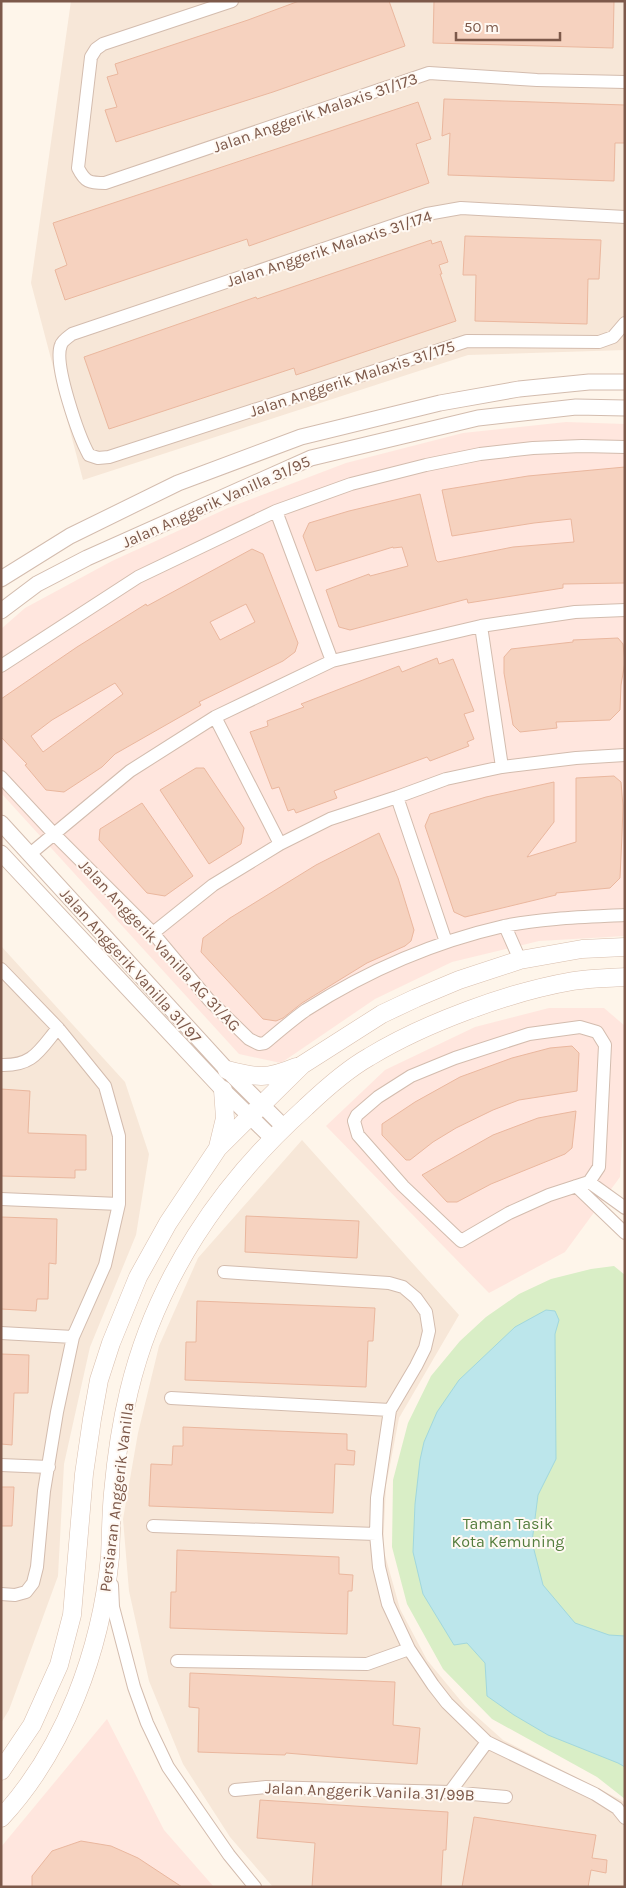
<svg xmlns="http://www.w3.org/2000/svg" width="626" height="1888" viewBox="0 0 626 1888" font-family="Karla,sans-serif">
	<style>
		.residential { fill: #f7e7d8 }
		.commercial { fill: #ffe6de }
		.green { fill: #d9eec6 }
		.water { fill: #bce6eb; stroke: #a1d7dd }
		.building { fill: #f6d2bf; stroke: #eab79e; fill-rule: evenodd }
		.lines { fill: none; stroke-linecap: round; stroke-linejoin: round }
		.minor-casing { stroke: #d3bcae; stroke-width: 14 }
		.tertiary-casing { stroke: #d3bcae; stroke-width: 17 }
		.secondary-casing { stroke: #d8bead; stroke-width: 19 }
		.minor { stroke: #fff; stroke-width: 12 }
		.tertiary { stroke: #fff; stroke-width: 15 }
		.secondary { stroke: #fff; stroke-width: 18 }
		.labels { text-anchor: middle; stroke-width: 4; stroke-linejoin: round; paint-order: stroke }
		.street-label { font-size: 16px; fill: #7d594a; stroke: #fff9f3 }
		.park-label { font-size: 16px; fill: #547d3d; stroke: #fff9f3 }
	</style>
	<rect width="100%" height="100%" fill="#fef5ea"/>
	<path class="residential" d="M71,1h554v349l-157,5 -385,125 -52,-197z
		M1,946l124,136 24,72 -13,81 -46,112 -26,117 -6,112 -49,134 -8,13z
		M302,1140l157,175 -60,103 -13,68 -3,62 17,61 27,51 38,46 38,34 122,62v85h-352l-43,-50 -47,-73 -34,-83 -20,-90 -6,-72 15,-86 21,-87 39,-88z"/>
	<path class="commercial" d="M566,422l59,2v512l-86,5 -87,21 -77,37 -94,64 -42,-9 -238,-261v-164l24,-21 87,-47 116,-53 118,-45 117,-30z
		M549,1008h55l21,18v70l-5,81 -55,75 -76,41 -163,-167 59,-56 90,-43z
		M107,1719l57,111 50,57h-213v-40z"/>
	<path class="green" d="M614,1266l11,9v524l-28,-22 -105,-58 -49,-50 -36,-65 -15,-57 1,-67 15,-57 23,-47 29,-35 26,-24 33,-23 32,-15 40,-10z"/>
	<path class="water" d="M546,1310l9,1 4,9 -4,14 1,125 -18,36 -6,47 11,43 32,38 34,12 16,1v131l-7,-4 -70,-28 -34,-20 -27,-19 -2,-33 -18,-20 -13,2 -31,-51 -10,-42 2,-48 5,-44 4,-18 13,-30 22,-32 56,-53z"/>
	<path class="building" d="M299,1h90l16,45 -132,46 -157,50 -11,-32 12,-3 -10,-30 11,-3 -3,-10 133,-44z
		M434,1h180l-1,47 -180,-5z
		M444,99l181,6v38h-10l-1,38 -166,-6 2,-42 -8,3z
		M418,102l13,37 -15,5 13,39 -180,63 -2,-7 -182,61 -10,-30 12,-5 -14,-42z
		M465,236l136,4 -2,39h-11l-1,45 -112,-3 1,-46h-13z
		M431,240l1,4 9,-3 7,21 -9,3 3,9h-2l16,47 -160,54 -2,-7 -185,61 -25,-72 172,-60 1,2z
		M625,467v116l-62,1v4l-95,15 -1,-4 -117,31 -11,-3 -13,-37 43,-16 1,2 38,-10 -6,-19 -9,1v-1l-77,24 -13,-35 6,-13 40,-12 71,-17 16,66 2,2 75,-15 61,-5 -3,-23 -37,4 -82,13 -10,-46 86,-14z
		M252,549l11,5 35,89 -3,9 -12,9 -84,41 2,3 -86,49 -13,13 -38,25 -18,-2 -21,-25 2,-1 -26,-27v-38l76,-52 69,-43 1,2zM246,604l9,18 -35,18 -10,-18zM115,683l8,11 -80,58 -12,-16 21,-16z
		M618,638l5,6 2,18 -4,23 -1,25 -10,10 -54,2 1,6 -37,4 -7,-7 -9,-52v-16l7,-8 62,-7v-2z
		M437,658l2,6 14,-5 21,52 -10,3 10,25 -7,3 2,4 -39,15 -3,-4 -93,34 3,7 -41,15 -2,-4 -6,2 -9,-24 -7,2 -22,-57 18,-6 -1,-5 37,-14 -3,-3 98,-38 3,6z
		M196,768h8l40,60 -3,16 -32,20 -49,-74z
		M614,776l7,6 2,24 -1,29 -2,43 -10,10 -54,5v2l-91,22 -11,-5 -29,-86 5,-12 56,-17 68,-15v40l-27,35 49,-15v-64z
		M142,803l51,73 -28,20 -18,-3 -48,-53 1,-11z
		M379,833l19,45 16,52 -3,11 -6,5 -38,17 -65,40 -19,15 -7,3 -13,-2 -62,-67 2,-14 27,-20 86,-53z
		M572,1046l7,7 -2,38 -58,9 -26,10 -37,18 -23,14 -23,18h-4l-24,-25v-11l33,-22 45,-25 52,-19 38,-10z
		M1,1089l29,2 -2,42 58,2v35h-11v8l-74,-2z
		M576,1111l-4,37 -7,6 -74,30 -34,18h-10l-25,-27 71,-40 45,-17z
		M246,1216l113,5 -2,37 -112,-6z
		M1,1217l56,2 -1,45 -7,-1 -1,36h-11l-1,12 -35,-2z
		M197,1301l178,7 -2,33h-5l-2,46 -181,-7 1,-38h10z
		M1,1354l28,1 -1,38h-14l-2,52 -11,-1z
		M183,1427l164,7v16l8,1 -1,14 -19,-1 -2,49 -184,-7 2,-42 21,1 1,-19h10z
		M1,1487h13l-2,39h-11z
		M177,1550l162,7v17l14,1 -1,16h-4l-1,43 -177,-6 1,-36h5z
		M190,1673l205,9 -2,43 27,3 -3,36 -131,-11 -1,2 -87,-3 1,-44 -10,-1z
		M260,1800l188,12 -2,38h-3l-2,37h-129l3,-44 -58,-5z
		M474,1817l122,18 -4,23 15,2 -1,13 -15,-3 -3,17h-126z
		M81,1841l30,5 27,12 44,29h-150v-11l20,-25z"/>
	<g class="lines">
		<defs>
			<path id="minor" d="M232,1l-129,43 -7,5 -5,8 -13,111c7,14 11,15 27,15l324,-110 108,7 88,2
				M625,217l-164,-9 -34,6 -355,120c-4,3 -10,7 -11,11 -8,19 18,92 28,110l9,3 11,-1 358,-116 132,1 14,-5 12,-14
				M276,511l56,150
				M481,626l21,141
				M1,666l137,-89 138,-66 75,-27 75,-19 54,-11 53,-6 49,-2 43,1
				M215,717l65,127
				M1,777l53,57 99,99 56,67 40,39 10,5 6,-1c13,-11 27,-23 41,-33 61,-39 128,-68 198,-84 39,-8 82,-9 121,-11
				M397,797l49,145
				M30,854l100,-83 85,-54 117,-56 149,-35 94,-14 50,-2
				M505,926l15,34
				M153,933l60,-48 67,-41 50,-25 67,-22 49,-18 56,-12 74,-9 49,-3
				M1,969l57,59 47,58 14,50v68l-14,61 -32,72 -16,75 -13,79 -7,76 -4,16 -7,9 -11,3 -14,-1
				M580,1027l17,5 8,13 -6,122 -10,15 -40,13 -40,18 -48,28 -58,-55 -45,-51 -4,-14 3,-6 21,-18 33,-21 44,-18 74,-24z
				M1,1065c32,1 38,-14 57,-37
				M589,1182l36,26
				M576,1186l49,47
				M1,1199l118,5
				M224,1272l165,11 14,4 13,11 10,14 3,19 -4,17 -9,18 -26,44 -13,88 -1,36 3,33 9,37 21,45 24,36 14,18 40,39 108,52 22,14 8,10
				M1,1333l72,4
				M171,1398l219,12
				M1,1465l48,2
				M153,1526l223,8
				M112,1585l1,22 21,80 13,36 21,44 61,88 26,32
				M177,1661l190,3 42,-15
				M235,1790l31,-3 184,5 56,5
				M450,1792l37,-50"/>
			<path id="tertiary" d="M1,579l69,-43 108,-53 123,-46 139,-34 79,-14 70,-7h36
				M1,611l36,-27 50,-26 224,-100 167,-40 98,-11 49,1
				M1,823l226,247 57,57
				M1,853l222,237 49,48"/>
			<path id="secondary" d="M227,1070c30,8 40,9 69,-3
				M218,1147l7,-29 -2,-28
				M1,1771l31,-46 27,-60 13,-50 12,-141 8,-55 7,-39 12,-37 27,-66 30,-54 50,-75 84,-83 80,-51 34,-16 43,-18 61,-20 62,-11 43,-2
				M1,1818c64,-69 100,-168 109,-261 1,-21 1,-43 3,-64 3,-34 8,-69 16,-102 27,-112 92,-208 177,-284 19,-18 40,-37 63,-50 56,-34 140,-65 204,-76 17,-3 35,-3 52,-4"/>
		</defs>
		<use href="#minor" class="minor-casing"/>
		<use href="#tertiary" class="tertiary-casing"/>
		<use href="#secondary" class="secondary-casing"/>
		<use href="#minor" class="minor"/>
		<use href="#tertiary" class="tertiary"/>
		<use href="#secondary" class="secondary"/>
	</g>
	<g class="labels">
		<g class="street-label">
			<text transform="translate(315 112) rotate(-19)" y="6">Jalan Anggerik Malaxis 31/173</text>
			<text transform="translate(329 248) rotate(-18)" y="6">Jalan Anggerik Malaxis 31/174</text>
			<text transform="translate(352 378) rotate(-18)" y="6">Jalan Anggerik Malaxis 31/175</text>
			<text transform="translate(216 501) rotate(-24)" y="6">Jalan Anggerik Vanilla 31/95</text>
			<text transform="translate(160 945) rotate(47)" y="6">Jalan Anggerik Vanilla AG 31/AG</text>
			<text transform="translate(131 965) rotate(48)" y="6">Jalan Anggerik Vanilla 31/97</text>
			<text transform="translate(116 1497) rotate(-83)" y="6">Persiaran Anggerik Vanilla</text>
			<text transform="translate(370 1791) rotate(2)" y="6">Jalan Anggerik Vanila 31/99B</text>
		</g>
		<g class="park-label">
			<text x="508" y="1529">Taman Tasik<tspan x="508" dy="18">Kota Kemuning</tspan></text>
		</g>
	</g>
	<rect width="626" height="1888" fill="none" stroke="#7d594a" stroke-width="5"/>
	<path d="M456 32v8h104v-8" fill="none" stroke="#7d594a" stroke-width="2.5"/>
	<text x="464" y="32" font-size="15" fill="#7d594a" stroke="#fff9f3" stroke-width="4" paint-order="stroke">50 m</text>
</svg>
